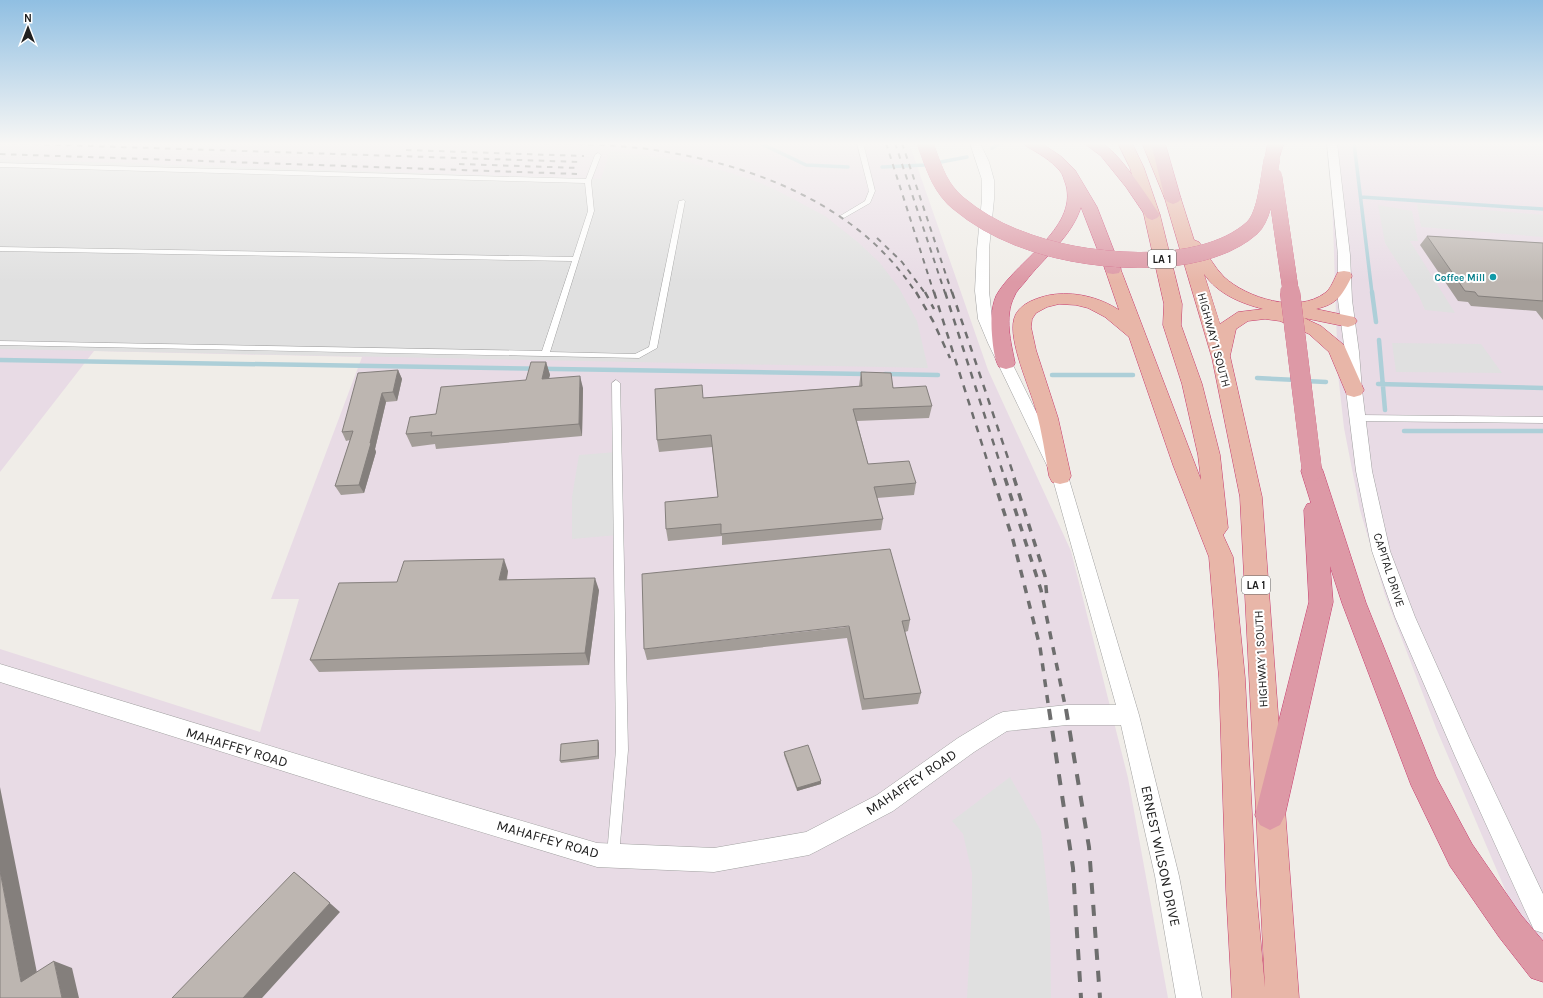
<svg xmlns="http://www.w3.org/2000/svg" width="1543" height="998" viewBox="0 0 1543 998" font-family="Karla,sans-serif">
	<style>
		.industrial { fill: #e8dbe5 }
		.parking { fill: #e0e0e0 }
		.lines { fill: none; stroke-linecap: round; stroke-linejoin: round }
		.stream-far1 { stroke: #adcfd8; stroke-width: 3.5 }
		.stream { stroke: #adcfd8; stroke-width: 4.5 }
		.service-casing { stroke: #a1a1a1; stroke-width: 1 }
		.minor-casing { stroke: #a1a1a1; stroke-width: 1 }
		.trunk-casing { stroke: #c73b6d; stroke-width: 1 }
		.motorway-casing { stroke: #c73b6d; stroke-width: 1 }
		.service { fill: #fff; fill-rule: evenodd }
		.minor { fill: #fff; fill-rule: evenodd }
		.trunk { fill: #e8b6a8; fill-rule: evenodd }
		.motorway { fill: #dd99a6; fill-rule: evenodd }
		.rail-far3 { stroke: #6e6e6e; stroke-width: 2; stroke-dasharray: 5.5 5.5; stroke-linecap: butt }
		.rail-far2 { stroke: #6e6e6e; stroke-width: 2.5; stroke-dasharray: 7 7; stroke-linecap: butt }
		.rail-far1 { stroke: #6e6e6e; stroke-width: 3.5; stroke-dasharray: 8 8; stroke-linecap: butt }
		.rail { stroke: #6e6e6e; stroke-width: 4; stroke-dasharray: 11 11; stroke-linecap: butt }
		.motorway-bridge-far1-casing { stroke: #c73b6d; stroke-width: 16; stroke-linecap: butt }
		.motorway-bridge-casing { stroke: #c73b6d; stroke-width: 20; stroke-linecap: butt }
		.motorway-bridge-far1 { stroke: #dd99a6; stroke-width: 16 }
		.motorway-bridge { stroke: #dd99a6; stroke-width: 20 }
		.wall { fill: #a39d98 }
		.shaded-wall { fill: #847f7c }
		.building { fill: #bdb6b1; stroke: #847f7c }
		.culture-dot { fill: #0f9aa8; stroke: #fff; stroke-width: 1.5 }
		.labels { text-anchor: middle; stroke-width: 4; stroke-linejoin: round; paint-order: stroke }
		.far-culture-label { font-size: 10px; font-weight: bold; fill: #0d838f; stroke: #fff; text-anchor: end }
		.shield { fill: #fff; stroke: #636363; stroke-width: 1 }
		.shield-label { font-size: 11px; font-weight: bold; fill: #202020 }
		.street-label { font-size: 12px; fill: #202020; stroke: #fff }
		.near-street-label { font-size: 14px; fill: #202020; stroke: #fff }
	</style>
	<rect width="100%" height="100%" fill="#f0ede8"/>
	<path class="industrial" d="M0,143h909l79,227 83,181 57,227 40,220h-1168v-349l260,83 39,-133h-28l91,-242 -268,-6 -94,121z
		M1327,143h216v835l-107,-250 -51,-133 -25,-85 -16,-82 -6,-54 -6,-180z"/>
	<path class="parking" d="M610,151l67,9 47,11 34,11 20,9 47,25 34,27 21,20 19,25 18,33 11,47 -928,-19v-190l601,20z
		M1417,204l126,11v22l-122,-10z
		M1378,205l34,6 6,30h-8l45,72 -30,-3 -6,-14 -34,-53z
		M1392,343l89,1 21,29 -106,-1z
		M617,452l1,83 -46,4v-42l7,-42z
		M1010,777l31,54 9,86 1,81h-84l5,-93v-32l-9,-39 -11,-13z"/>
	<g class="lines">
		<path class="stream-far1" d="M760,143l46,22 42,2
			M1354,143l18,150
			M992,148l8,-5
			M882,167l43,-2 42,-8
			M1361,197l182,12"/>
		<path class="stream" d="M1372,292l4,30
			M1379,340l6,70
			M0,360l865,14
			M885,374l53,1
			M1052,375h81
			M1257,378l40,2
			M1305,381l21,1
			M1378,384l165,4
			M1404,431h139"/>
		<defs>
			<path id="service" d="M857,143h6l12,48 -5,12 -28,16 -2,-1v-2l25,-15 4,-10z
				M598,153l3,2 -10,26 3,30 -44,141 85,2 14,-7 30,-146 5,-1 1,1 -28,147 -18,10 -639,-13v-4l542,10 30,-90 -572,-10v-4l573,10 15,-46 -3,-28 -585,-16v-4l586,16 9,-24z
				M616,380l4,3 8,367 -9,105 -2,4 -4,2 -4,-2 -2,-4 9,-105 -4,-367z
				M1358,415l185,2v6l-185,-2 -4,-3z"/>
			<path id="minor" d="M970,143h10l9,19 5,18v19l-5,50v42l3,28 10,24 66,133 71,239 40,161 23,122h-26l-21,-122 -34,-151h-54l-60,6 -33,21 -81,59 -76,40 -8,4 -95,17 -117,-5 -228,-69 -369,-116v-18l369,112 228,67 117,5 92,-16 71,-37 81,-57 38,-23 7,-3 64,-7h49l-64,-229 -64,-133 -10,-24 -3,-28 2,-42 5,-50v-19z
				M1327,143h10l13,112 2,45 7,52 3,38 10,81 18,80 25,66 56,125 72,152v39l-9,-3 -79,-174 -60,-139 -23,-66 -16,-80 -10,-81 -1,-38 -7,-52v-45z"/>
			<path id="trunk" d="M1118,143h14l12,25 16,47 22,89 -1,21 21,59 18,71 8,73 -5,7 10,22 12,121 11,212 9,98 -25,-491 -28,-139 -47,-159 -23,-56h14l25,56 13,41 5,2c8,11 15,25 25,35 23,21 73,37 101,16 6,-4 9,-14 13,-21l6,-1 6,1 2,4c-10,19 -14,28 -36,33l38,8 3,4 -3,4 -6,2 -44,-9 17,8 23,19 20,45 -3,5 -7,2 -7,-2 -18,-43 -20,-18 -29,-13 -15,-2 -17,2 -12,8 -6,27 32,141 37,501h-67l-6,-108 -7,-212 -10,-121 -36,-92 -44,-128 -24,-20 -17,-9 -12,-3 -17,-1 -12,3 -11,6 -4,6 -1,8 5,23 22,68 13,58 -3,6 -8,2 -8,-2 -3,-6c-4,-22 -7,-44 -13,-66 -6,-22 -28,-69 -22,-91 4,-15 22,-21 36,-24 24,-4 49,2 69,15l-14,-41 2,-4 6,-1 6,1 82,215 -3,-25 -16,-71 -19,-59 1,-21 -20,-89 -14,-47zM1204,274c14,20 36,29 59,35l-25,3 -18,12z"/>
			<path id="motorway" d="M1024,143h17l21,14 13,13 22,37 24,62 -2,4 -6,1 -6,-1 -2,-4 -24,-62c-10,31 -37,50 -56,75 -4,5 -9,9 -11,15 -10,20 -3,46 1,66l-2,4 -7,2 -7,-2c-5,-9 -6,-21 -7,-32 -1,-12 -1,-27 4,-39 18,-34 82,-67 70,-111 -2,-5 -3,-11 -6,-14 -9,-11 -22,-18 -34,-25z
				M1084,143c4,0 11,-1 16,0 16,4 49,56 60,72l-3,3 -5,2 -5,-2 -21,-31 -25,-31z
				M1151,143h14l16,56 -3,3 -5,2 -5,-2 -3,-3z
				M1270,143h15c-5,7 -4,13 -8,19l-5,1 -5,-1 -2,-3 2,-12z
				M1312,463l8,2 3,6 43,132 70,174 36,67 49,71 22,26v41l-12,-4 -32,-41 -49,-71 -39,-81 -69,-182 -12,-37 3,36 -48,213 -5,10 -10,5 -10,-5 -5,-10 54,-213 -5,-92 3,-6 4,-1 -10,-32 3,-6z"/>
		</defs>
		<use href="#service" class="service-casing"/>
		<use href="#minor" class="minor-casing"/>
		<use href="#trunk" class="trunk-casing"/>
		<use href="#motorway" class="motorway-casing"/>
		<use href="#service" class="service"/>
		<use href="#minor" class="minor"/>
		<use href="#trunk" class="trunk"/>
		<use href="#motorway" class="motorway"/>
		<path class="rail-far3" d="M0,143l581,19
			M533,143c38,1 77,1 115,6 101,14 210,54 268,144
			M886,143l48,150
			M895,143l50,150
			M902,143l50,150
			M406,150l178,6
			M0,154l577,20
			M459,164l120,4
			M877,238l25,24 23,31"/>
		<path class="rail-far2" d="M916,292l17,29 17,37
			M925,292l9,17
			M934,292l59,187
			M945,292l60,187
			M952,292l63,187"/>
		<path class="rail-far1" d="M993,478l20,62 27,107 9,63
			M1005,478l36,112 25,120
			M1014,478l31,98 2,22"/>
		<path class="rail" d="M1049,709l24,159 8,130
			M1066,709l23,138 11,151"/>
		<defs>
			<path id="motorway-bridge-far1" d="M925,143c8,22 14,44 33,60 18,15 39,27 60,35 61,25 181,37 234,-10 14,-13 16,-50 20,-69
				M1274,176l17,117"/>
			<path id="motorway-bridge" d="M1290,292l22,179"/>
		</defs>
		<use href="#motorway-bridge-far1" class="motorway-bridge-far1-casing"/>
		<use href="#motorway-bridge" class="motorway-bridge-casing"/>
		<use href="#motorway-bridge-far1" class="motorway-bridge-far1"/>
		<use href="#motorway-bridge" class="motorway-bridge"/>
	</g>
	<path class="wall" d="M1427,236l116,7v77l-7,-9 -65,-5 -3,-4 -10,-1 -38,-56z
		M546,362l4,13 -1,3 34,10 -1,48 -146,13 -1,-5 -23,3 -6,-13 30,-20 90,-34z
		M398,370l4,9 -5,22 -11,1 -11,47 1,3 -12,41 -23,2 -6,-9 15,-46 -4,1 -4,-9z
		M861,372l71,34 -3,12 -72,3 11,43 48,19 -2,12 -37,3 6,21 -2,11 -159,15v-9l-54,5 -2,-12 52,-32 -6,-50 -53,5 -2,-12 46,-42 156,-12z
		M508,571l-1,9 92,10 -10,75 -270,7 -9,-12 87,-78z
		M910,620l-2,11 -3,1 16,61 -3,11 -56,6 -15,-72 -200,22 -3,-11z
		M599,743v16l-38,4 -1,-2z
		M784,752l37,29v3l-24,7 -13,-36z"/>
	<path class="shaded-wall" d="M546,362l4,13 -5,16 -3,-12z
		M398,370l4,9 -5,22 -4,-9z
		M580,376l3,12 -1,48 -3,-12z
		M382,393l4,9 -11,47 1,3 -12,41 -5,-8z
		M504,559l4,12 -4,21 -5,-12z
		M595,578l4,12 -10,75 -4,-12z
		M598,740l1,3v16l-1,-3z
		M821,781v3l-24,7v-3z
		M0,787l40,201 -19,-6 -21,-111z
		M294,872l11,9 35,31 -78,86h-19z
		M54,961l18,7 7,30h-17z"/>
	<path class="building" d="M1427,236l116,7v58l-65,-5 -3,-4 -10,-1z
		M531,362h15l-4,17 38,-3 -1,48 -148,12 1,-4 -26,2 4,-17 26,-3 5,-27 85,-7z
		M398,370l-5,22 -11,1 -12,50h1l-12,42 -24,1 18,-55 -11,1 16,-59z
		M861,372l30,1 2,15 33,-2 6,20 -79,3 15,55 41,-3 7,22 -42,4 9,32 -162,15v-10l-55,5 -1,-27 53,-5 -7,-62 -54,5 -2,-51 47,-4 1,13 80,-6 79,-6z
		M890,549l20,71 -8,1 19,72 -57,6 -15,-73 -205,23 -2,-75z
		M504,559l-5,21 96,-2 -10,75 -275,7 29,-77 58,-1 7,-21z
		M598,740v16l-38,5 1,-17z
		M808,745l13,36 -24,7 -13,-36z
		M0,871l21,111 33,-21 8,37h-62z
		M294,872l36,31 -87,95h-71z"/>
	<linearGradient id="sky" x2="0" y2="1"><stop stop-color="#90bfe2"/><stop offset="0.51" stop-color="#f8f7f5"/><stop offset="1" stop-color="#f8f7f5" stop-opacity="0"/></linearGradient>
	<rect width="1543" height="282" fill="url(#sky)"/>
	<circle class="culture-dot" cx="1493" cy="277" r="4"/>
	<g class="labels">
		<g class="far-culture-label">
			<text x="1485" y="281">Coffee Mill</text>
		</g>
		<g class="shield">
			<rect x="1148" y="250" width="28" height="18" rx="3"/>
			<rect x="1242" y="576" width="28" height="18" rx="3"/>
		</g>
		<g class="shield-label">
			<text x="1162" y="263">LA 1</text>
			<text x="1256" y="589">LA 1</text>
		</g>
		<g class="street-label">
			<text transform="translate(1214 340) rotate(75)" y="4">HIGHWAY 1 SOUTH</text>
			<text transform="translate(1389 570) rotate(72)" y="4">CAPITAL DRIVE</text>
			<text transform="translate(1261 659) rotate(-93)" y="4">HIGHWAY 1 SOUTH</text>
		</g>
		<g class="near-street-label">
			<text transform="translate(237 747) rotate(17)" y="5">MAHAFFEY ROAD</text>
			<text transform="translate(911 782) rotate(-34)" y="5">MAHAFFEY ROAD</text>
			<text transform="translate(548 839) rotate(16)" y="5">MAHAFFEY ROAD</text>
			<text transform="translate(1161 856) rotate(78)" y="5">ERNEST WILSON DRIVE</text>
		</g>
	</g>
	<g transform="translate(28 28)" stroke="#ffffff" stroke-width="3" paint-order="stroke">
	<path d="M0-3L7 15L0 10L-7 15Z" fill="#202020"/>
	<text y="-6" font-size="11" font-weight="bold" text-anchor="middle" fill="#202020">N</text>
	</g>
</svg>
